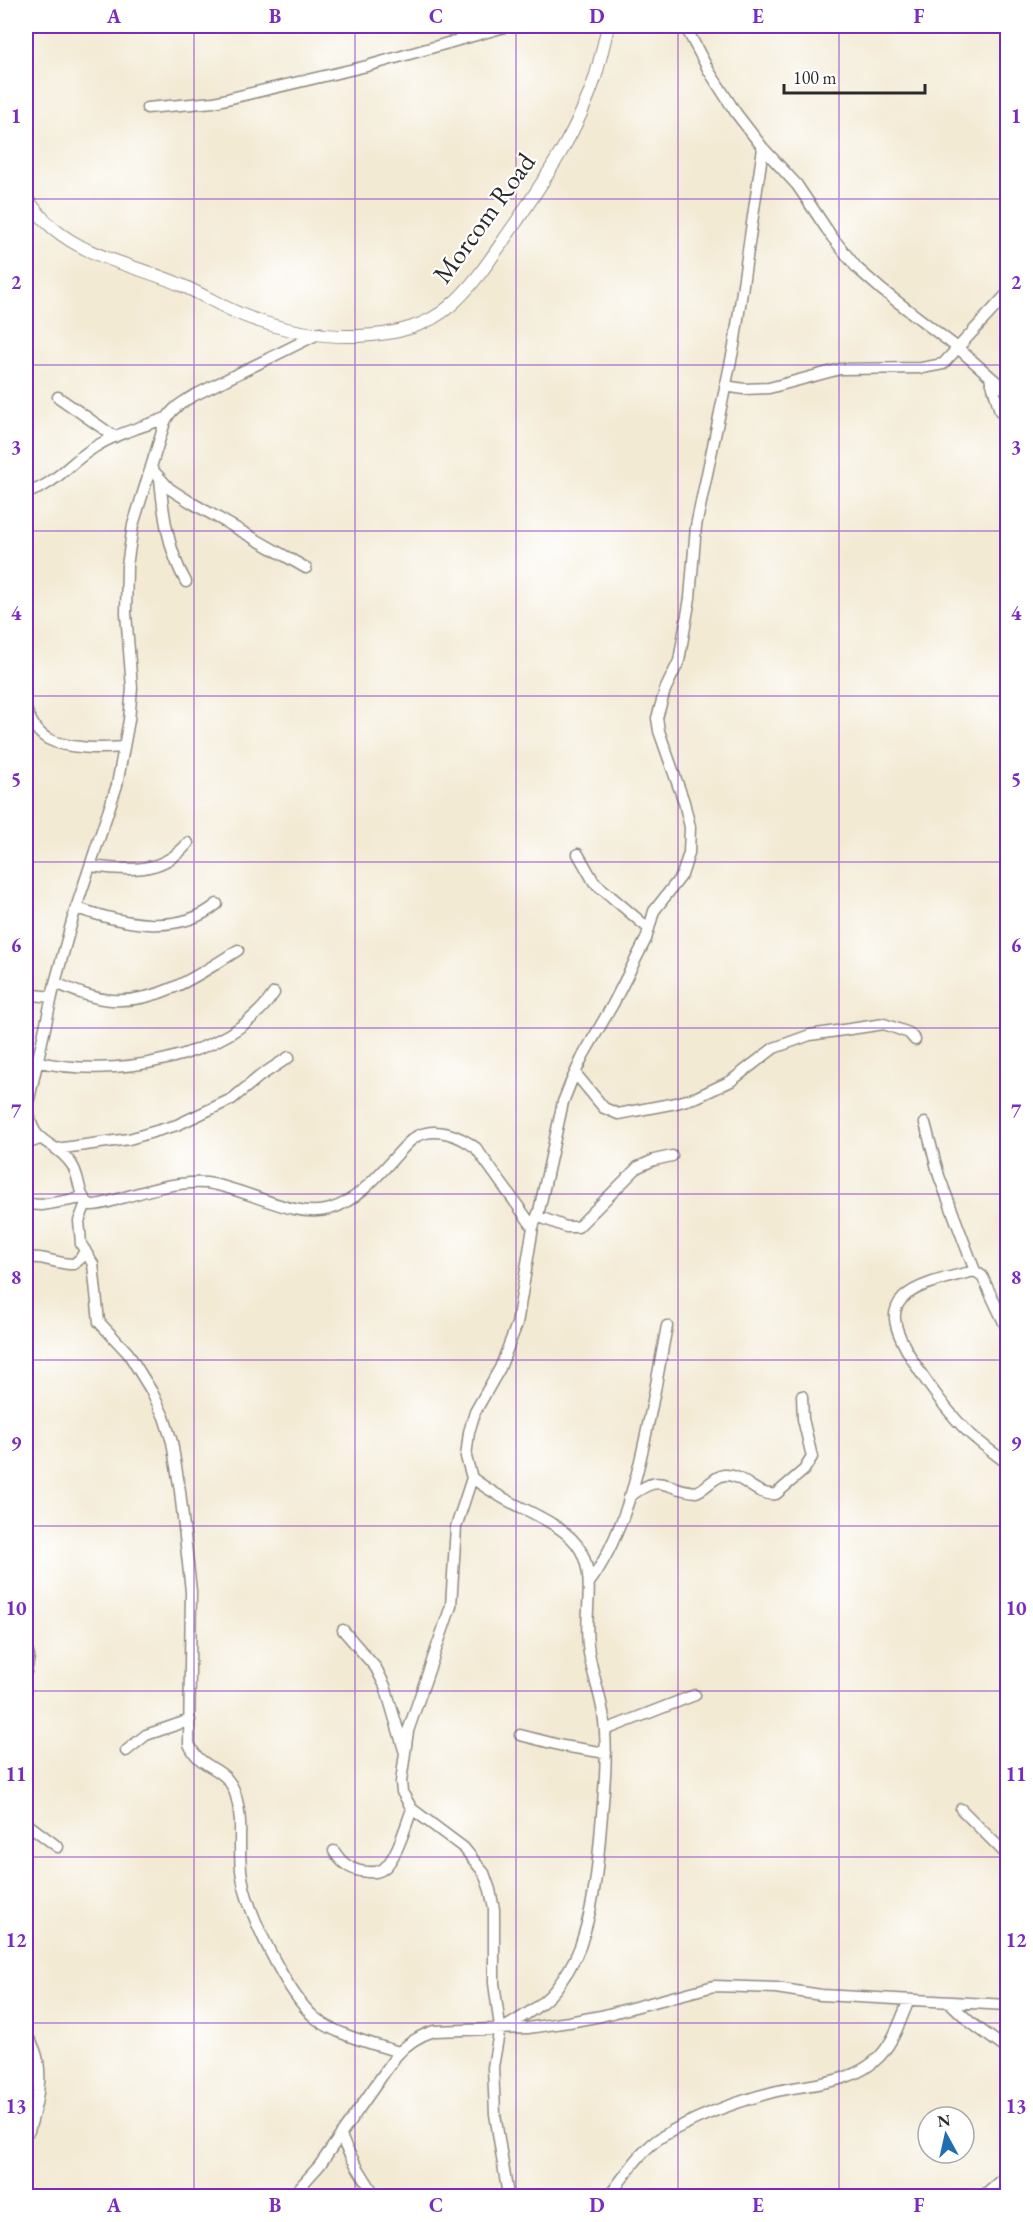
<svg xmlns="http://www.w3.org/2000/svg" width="1033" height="2222" viewBox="0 0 1033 2222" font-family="'EB Garamond',serif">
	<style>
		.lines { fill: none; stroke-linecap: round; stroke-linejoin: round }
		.minor-casing { stroke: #8f8a80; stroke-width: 13 }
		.tertiary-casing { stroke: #8f8a80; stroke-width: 14 }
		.minor { stroke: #fff; stroke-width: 10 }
		.tertiary { stroke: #fff; stroke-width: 12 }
		.grid { fill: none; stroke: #7b2cbf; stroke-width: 1.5; stroke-opacity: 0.55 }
		.labels { text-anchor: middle; stroke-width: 4.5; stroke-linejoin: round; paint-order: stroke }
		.street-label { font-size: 27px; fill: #2b2b2b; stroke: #fff }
		.neatline { fill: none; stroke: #7b2cbf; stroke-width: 2 }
		.grid-label { font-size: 20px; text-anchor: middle; font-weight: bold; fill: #7b2cbf }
	</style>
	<rect width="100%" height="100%" fill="#fff"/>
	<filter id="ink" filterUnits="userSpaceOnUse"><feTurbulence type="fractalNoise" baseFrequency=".0167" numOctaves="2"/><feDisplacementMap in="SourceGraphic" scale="12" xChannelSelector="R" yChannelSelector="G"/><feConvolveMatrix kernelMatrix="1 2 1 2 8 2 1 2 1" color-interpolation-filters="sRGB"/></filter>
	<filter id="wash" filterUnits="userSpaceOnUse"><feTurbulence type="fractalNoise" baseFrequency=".008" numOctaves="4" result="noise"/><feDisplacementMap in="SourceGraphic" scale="24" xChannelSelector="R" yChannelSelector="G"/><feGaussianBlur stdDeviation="1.35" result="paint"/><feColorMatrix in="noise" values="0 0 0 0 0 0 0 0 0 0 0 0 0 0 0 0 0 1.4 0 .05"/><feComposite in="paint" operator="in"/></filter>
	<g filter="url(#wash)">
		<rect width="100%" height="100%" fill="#f3ead4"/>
	</g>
	<g filter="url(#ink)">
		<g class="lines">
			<defs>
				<path id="minor" d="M685,26l24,45 27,42 27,35 34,37 35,52 25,31 25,22 77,59 49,43
					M147,108l67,-6 153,-36 141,-40
					M320,333l-127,63c-12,7 -22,13 -28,26l-32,103 -6,41 -1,47 6,75 -3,32 -12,65 -43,129 -19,69 -27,121c3,45 24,32 44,61 9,13 5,33 19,40 11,0 20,-4 31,-7 27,-8 55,-17 84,-15 38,4 88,37 124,26 25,-7 47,-32 64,-51 7,-7 14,-17 23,-22 20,-10 43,0 59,12l57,79
					M990,377l10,34 8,12
					M725,386l19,3 25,-1 71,-19 82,-1 21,-4 65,-71
					M58,397l57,40
					M151,468l19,21 22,14 114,65
					M160,478c3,35 8,73 26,104
					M26,493c29,-8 42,-29 66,-44 22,-15 50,-22 74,-31
					M26,709c4,11 11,24 22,30 19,10 54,10 75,8
					M578,854l16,28 54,46
					M91,866c37,5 71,8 97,-23
					M77,908c43,15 101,29 140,-4
					M55,983c18,7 37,16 57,17 48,3 88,-26 126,-50
					M26,994l25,3
					M36,1061c72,19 194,-1 238,-68
					M575,1073l29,35 14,6 58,-11 21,-6 34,-16 43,-33 36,-13 74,-11 25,9 6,7
					M925,1123l14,53 36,95 7,5 26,55
					M26,1144l14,-5
					M56,1149l73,-10 48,-14 55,-26 28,-23 29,-19
					M86,1203l-7,18 1,10 1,13 12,20 6,58 29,31 24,39 12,25 8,25 8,49 11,100 -2,153c12,28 38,20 47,52 8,28 1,54 6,81 6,37 45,116 73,141 21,17 59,26 84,34
					M26,1204l16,1 40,-7
					M537,1216l29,11h12l60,-60 16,-7 18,-4
					M26,1259c15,-5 32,6 48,5l7,-6 4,-8
					M975,1271c-20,5 -58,12 -72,27 -5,5 -9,13 -8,21 2,27 50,90 70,110 13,13 29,24 43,35
					M472,1478c10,7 20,14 31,20 23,13 65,28 78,53 15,29 3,63 7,94 2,26 14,50 16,76 4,34 0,70 -3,105 -3,36 -6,73 -17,108 -4,16 -14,35 -24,49 -13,20 -36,33 -56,45
					M629,1497c35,-26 32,-8 67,-5 10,-3 17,-15 28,-17 19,-2 31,22 52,19l28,-24 8,-13 -9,-38 -1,-23
					M589,1583c49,-66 62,-177 78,-257
					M343,1630l33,38 9,18 19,64
					M26,1646l3,11 -3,15
					M605,1730l90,-35
					M520,1735l43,11 43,7
					M126,1751l20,-16 44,-15
					M961,1809l47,47
					M26,1823l32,24
					M334,1851c7,11 14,17 26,20 8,1 16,3 23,-2 13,-9 23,-44 29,-60
					M949,2002l21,20 38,28
					M26,2035c22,26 12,66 3,96
					M341,2134c2,14 26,47 34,62
					M292,2196l27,-30 77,-110c11,-13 22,-20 38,-25l94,-3 41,-6 32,-6 113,-30 62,2 45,7 187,10
					M508,2196l-13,-82 -2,-47 7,-40 -6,-44v-74l-4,-19 -6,-17 -20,-25 -52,-39 -10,-17 -1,-10 7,-51 43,-125 5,-79 16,-49 -6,-21 3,-25 6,-20 25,-44 17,-44 16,-97 6,-16 24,-109 8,-20 12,-26 30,-52 33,-65 8,-28 28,-36 7,-22 1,-26 -6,-25 -25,-71 -2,-13 8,-28 14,-29 11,-63 6,-72 38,-180 29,-198
					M609,2196c16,-20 32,-47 54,-60 34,-20 73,-34 110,-44 36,-9 80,-7 107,-36 14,-15 21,-37 29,-56
					M983,2196l25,-22"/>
				<path id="tertiary" d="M26,198c8,10 17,22 27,30 36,31 86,38 128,57 26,11 50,28 78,36 55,19 144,26 191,-15 27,-23 46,-56 67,-85 30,-45 61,-91 78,-143 5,-17 9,-35 13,-52"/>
			</defs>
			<use href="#minor" class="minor-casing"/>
			<use href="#tertiary" class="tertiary-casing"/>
			<use href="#minor" class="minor"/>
			<use href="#tertiary" class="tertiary"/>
		</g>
	</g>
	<path class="grid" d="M194,26v2170M355,26v2170M516,26v2170M678,26v2170M839,26v2170M26,199h982M26,365h982M26,531h982M26,696h982M26,862h982M26,1028h982M26,1194h982M26,1360h982M26,1526h982M26,1691h982M26,1857h982M26,2023h982"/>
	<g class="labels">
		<g class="street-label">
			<text transform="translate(484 218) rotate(-54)" y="9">Morcom Road</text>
		</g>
	</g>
	<rect width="1033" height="2222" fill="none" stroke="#fff" stroke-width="66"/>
	<g transform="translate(946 2135) rotate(352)"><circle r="28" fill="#ffffff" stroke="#aaaaaa" stroke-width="1.5"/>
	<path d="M0-4.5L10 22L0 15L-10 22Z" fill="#1f6fb2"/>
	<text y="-9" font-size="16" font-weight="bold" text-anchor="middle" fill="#2b2b2b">N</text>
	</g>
	<path d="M784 84v9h141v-9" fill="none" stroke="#2b2b2b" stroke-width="3"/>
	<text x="793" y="84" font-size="18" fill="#2b2b2b" stroke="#ffffff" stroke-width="4.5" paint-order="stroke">100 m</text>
	<rect x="33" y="33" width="967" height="2156" class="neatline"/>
	<g class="grid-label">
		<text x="114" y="23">A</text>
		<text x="275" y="23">B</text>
		<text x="436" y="23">C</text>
		<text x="597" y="23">D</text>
		<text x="758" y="23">E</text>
		<text x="919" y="23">F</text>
		<text x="16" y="123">1</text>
		<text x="1016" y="123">1</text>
		<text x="16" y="289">2</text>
		<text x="1016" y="289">2</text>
		<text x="16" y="454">3</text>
		<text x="1016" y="454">3</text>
		<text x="16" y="620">4</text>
		<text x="1016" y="620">4</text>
		<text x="16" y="786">5</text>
		<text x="1016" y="786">5</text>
		<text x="16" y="952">6</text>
		<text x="1016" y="952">6</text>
		<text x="16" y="1118">7</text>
		<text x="1016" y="1118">7</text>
		<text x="16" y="1284">8</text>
		<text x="1016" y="1284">8</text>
		<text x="16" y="1450">9</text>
		<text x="1016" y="1450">9</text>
		<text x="16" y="1615">10</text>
		<text x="1016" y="1615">10</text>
		<text x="16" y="1781">11</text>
		<text x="1016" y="1781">11</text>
		<text x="16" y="1947">12</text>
		<text x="1016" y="1947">12</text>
		<text x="16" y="2113">13</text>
		<text x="1016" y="2113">13</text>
		<text x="114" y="2212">A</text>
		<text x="275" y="2212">B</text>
		<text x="436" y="2212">C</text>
		<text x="597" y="2212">D</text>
		<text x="758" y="2212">E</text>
		<text x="919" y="2212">F</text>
	</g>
</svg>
